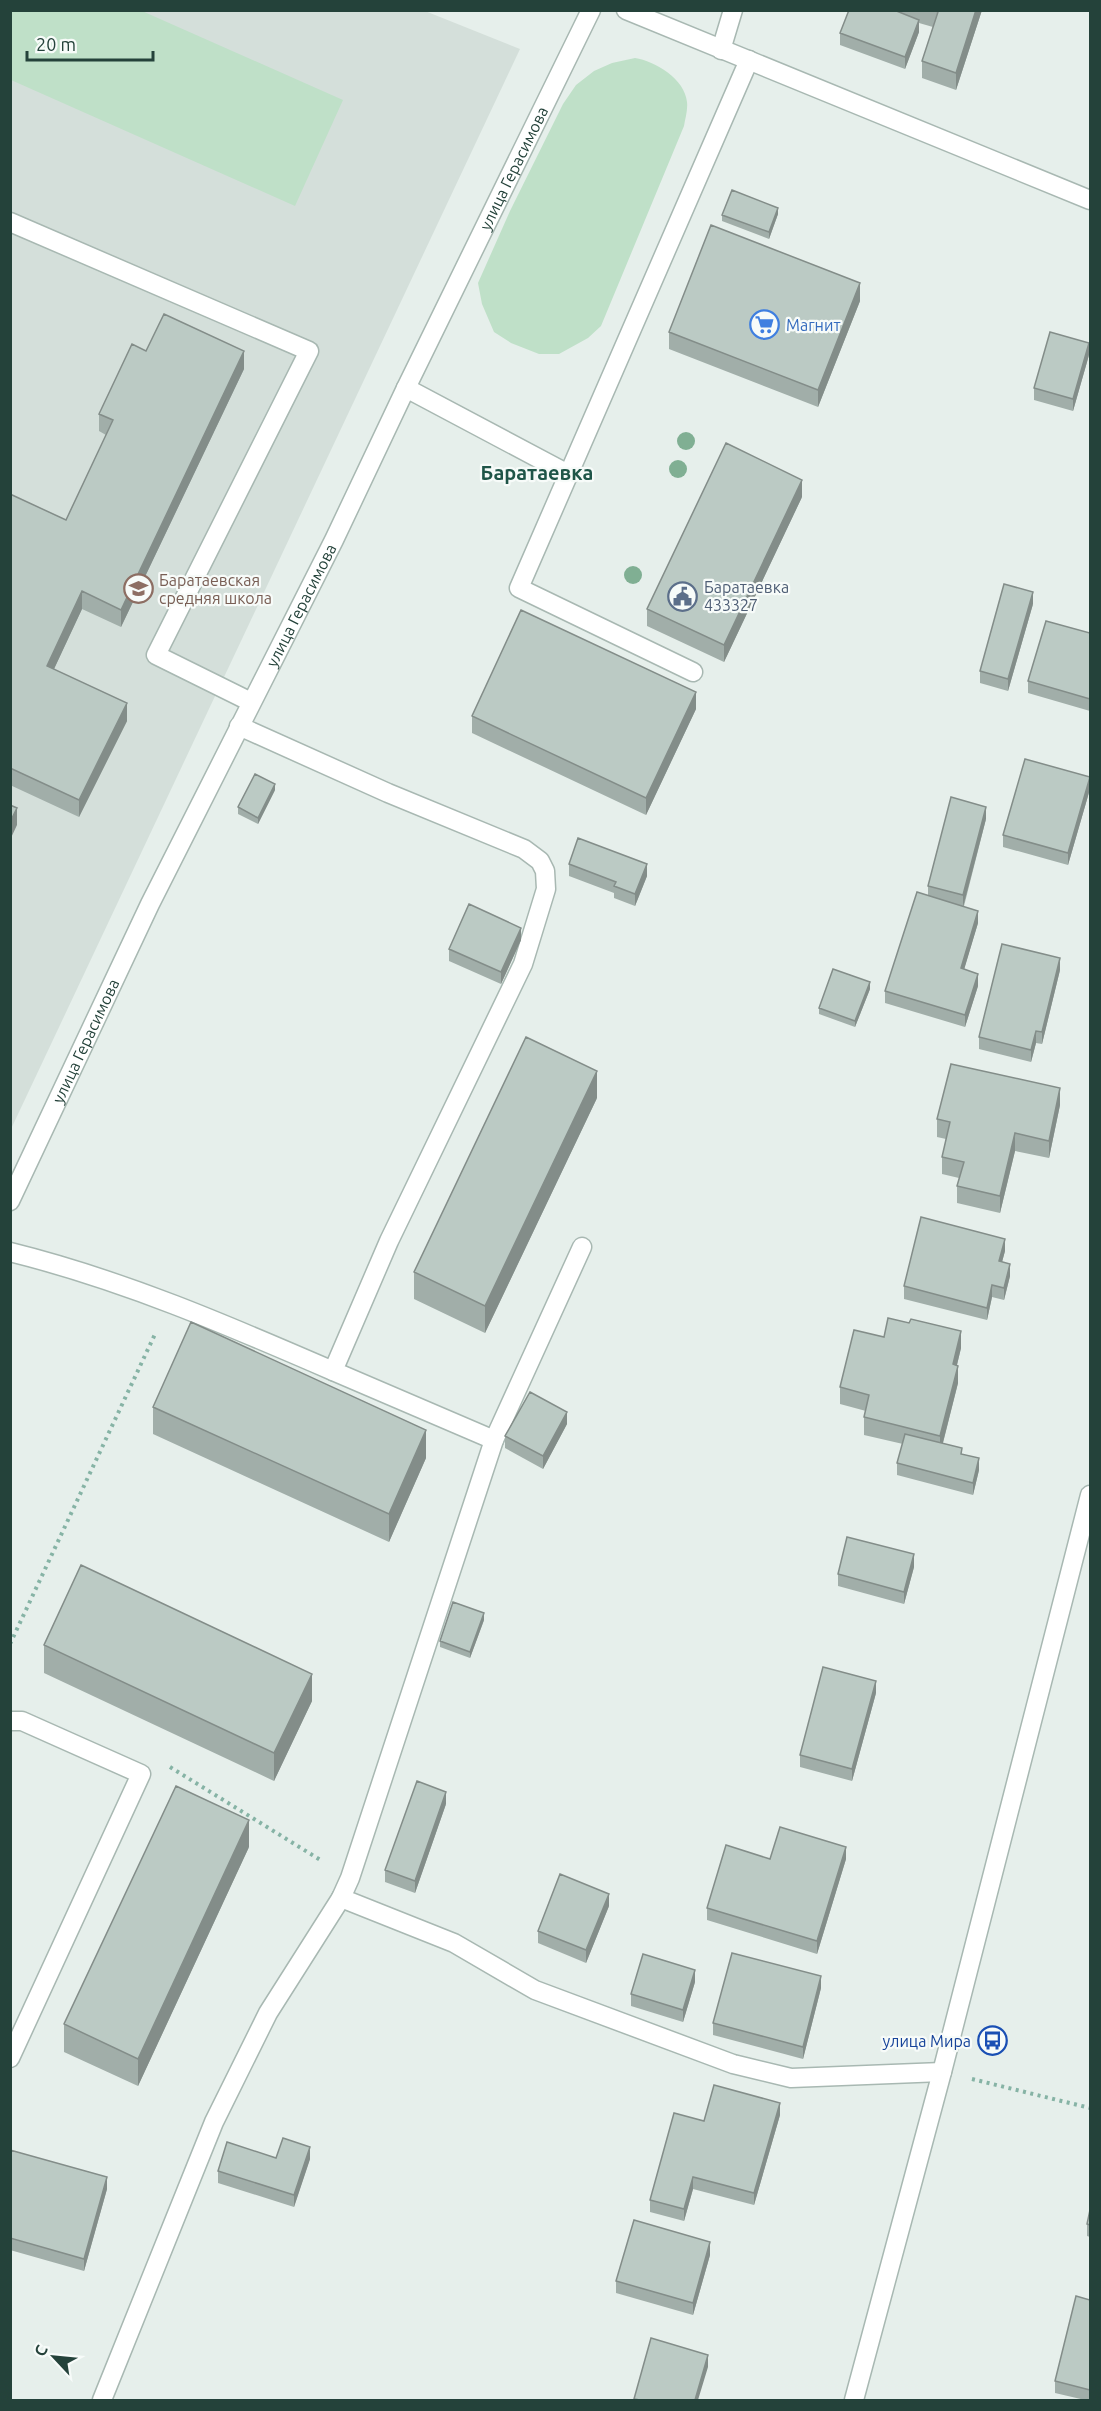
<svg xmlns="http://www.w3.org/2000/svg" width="1101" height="2411" viewBox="0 0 1101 2411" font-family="Ubuntu,sans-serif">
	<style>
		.built { fill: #d4dfda }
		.green { fill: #bfe0c8 }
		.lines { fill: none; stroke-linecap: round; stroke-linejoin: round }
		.minor-casing { stroke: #a8b8b2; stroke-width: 21 }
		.path { stroke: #86b3a5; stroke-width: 4; stroke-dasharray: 3 4.5; stroke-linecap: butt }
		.minor { stroke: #fff; stroke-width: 18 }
		.tree { fill: #80af93 }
		.wall { fill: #a1aea9 }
		.shaded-wall { fill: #838d89 }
		.building { fill: #bbcac4; stroke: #838d89; stroke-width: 1.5 }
		.labels { text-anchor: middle; stroke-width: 4.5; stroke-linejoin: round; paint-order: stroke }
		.street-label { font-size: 16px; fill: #24423a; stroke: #f7fbf9 }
		.shop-label { font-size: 16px; fill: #366cbe; stroke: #f7fbf9; text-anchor: start }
		.education-label { font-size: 16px; fill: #785e54; stroke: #f7fbf9; text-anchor: start }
		.service-label { font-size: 16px; fill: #4e5e75; stroke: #f7fbf9; text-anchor: start }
		.transit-label { font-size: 16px; fill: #164399; stroke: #f7fbf9; text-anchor: end }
		.quarter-label { font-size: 20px; font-weight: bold; fill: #1f5548; stroke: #f7fbf9 }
	</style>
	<rect width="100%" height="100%" fill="#e6efeb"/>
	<path class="built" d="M11,11h414l95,38 -509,1080z"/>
	<path class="green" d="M11,10l131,1 201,89 -48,106 -284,-126z
		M635,58c20,3 50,21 52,44 1,8 -2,17 -3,24l-83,200 -13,12 -29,16h-20l-28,-11 -17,-11 -12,-28 -4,-21 32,-72 53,-107 13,-19 18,-14 18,-8z"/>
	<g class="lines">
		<defs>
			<g id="minor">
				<path d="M626,10l464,190"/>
				<path d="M721,50l12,-40"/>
				<path d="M10,222l299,129 -153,304 95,47"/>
				<path d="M406,388l162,86"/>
				<path d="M693,672l-174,-84 230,-528"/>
				<path d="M239,726l149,67 136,56 16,12 5,10 1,18 -23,75 -134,277 -56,130 161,69"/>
				<path id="s1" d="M10,1201l140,-297 184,-364 72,-152 185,-378"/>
				<path d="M10,1252c113,28 217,73 323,119"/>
				<path d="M10,1721h12l119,53 -131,284"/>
				<path d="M341,1898l113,45 81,47 198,74 58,14 151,-6"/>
				<path d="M102,2400l112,-278 54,-109 73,-115 9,-20 144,-438 88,-193"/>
				<path d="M854,2400l88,-328 148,-577"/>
			</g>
		</defs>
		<use href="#minor" class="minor-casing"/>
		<path class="path" d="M10,1644l146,-312
			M170,1767l152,94
			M972,2079l118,29"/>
		<use href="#minor" class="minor"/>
	</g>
	<g class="tree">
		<circle cx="686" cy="441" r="9"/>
		<circle cx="678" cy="469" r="9"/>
		<circle cx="633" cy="575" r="9"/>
	</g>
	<path class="wall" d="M849,10h133l-26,80 -34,-12v-17l11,-34 -14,-4v9l-14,37 -65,-24v-12z
		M778,214l-9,25 -47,-18v-6z
		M860,301l-42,106 -149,-58v-17z
		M146,351l98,18 -123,258 -39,-18 -28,60 73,52 -48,96 -69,-32v-291l56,26 40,-85 -7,-4v-17z
		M1089,355l-16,56 -39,-11v-12z
		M802,497l-78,165 -77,-36v-17z
		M1033,604l-25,87 -28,-8v-12z
		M1090,633v78l-62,-18v-12z
		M696,709l-50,106 -174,-82v-17z
		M1090,789l-22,76 -65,-18v-12z
		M275,790l-17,34 -20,-10v-7z
		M986,819l-22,87 14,17 -14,46 14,17 -13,41 -80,-24v-12l43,-96v-9z
		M569,864l78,12 -12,30 -21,-8v-5l-45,-17z
		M521,940l-20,44 -52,-23v-12z
		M1060,970l-18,74 -6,-1 -5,19 -52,-13v-12z
		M870,989l-15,38 -36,-13v-6z
		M597,1098l-112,235 -71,-34v-27z
		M1060,1105l-11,53 -34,-7 -15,62 -43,-10v-17l2,-8 -17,-4v-17l4,-18 -9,-2v-18z
		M1005,1251l-3,11 8,14 -6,24 -12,-3 -5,23 -83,-21v-13z
		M884,1337l77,11 -4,17 1,18 -15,60 19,11 17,16 -6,25 -76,-20v-12l6,-19 -39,-9v-18l2,-6 -26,-7v-17z
		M153,1407l273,51 -37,84 -236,-108z
		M567,1424l-24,45 -38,-21v-12z
		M914,1567l-10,37 -66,-18v-12z
		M484,1620l-14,38 -30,-11v-6z
		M44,1645l268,56 -38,80 -230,-108z
		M876,1693l-24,88 -52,-14v-12z
		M446,1804l-31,89 -30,-11v-12z
		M249,1847l-111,239 -74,-34v-28z
		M770,1859h76l-29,95 -110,-34v-12z
		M609,1906l-23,57 -48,-20v-12z
		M695,1982l-12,40 -52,-16v-12z
		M821,1988l-18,71 -90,-24v-12z
		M780,2115l-26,90 -61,-16 -9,32 -34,-9v-12l54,-79z
		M10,2150l97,39 -23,82 -74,-21z
		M310,2159l-16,48 -76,-24v-12z
		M1090,2210v27l-3,-1v-12z
		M710,2255l-17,60 -77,-22v-12z
		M1090,2300v100h-5l-30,-7v-12z"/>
	<path class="shaded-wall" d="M976,10h6l-26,80v-17z
		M919,20v12l-14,37v-12z
		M778,208v6l-9,25v-7z
		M860,283v18l-42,106v-17z
		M1089,343v12l-16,56v-12z
		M244,351v18l-123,258v-17z
		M802,480v17l-78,165v-17z
		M82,591v18l-35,75v-18z
		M1033,592v12l-25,87v-12z
		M696,692v17l-50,106v-17z
		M127,703v18l-48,96v-17z
		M1090,777v12l-22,76v-12z
		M275,784v6l-17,34v-6z
		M986,807v12l-23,88v-12z
		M17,808v17l-7,15v-18z
		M647,864v12l-12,30v-12z
		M978,911v12l-17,57v-12z
		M521,928v12l-20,44v-12z
		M1060,958v12l-18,74v-12z
		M978,974v12l-13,41v-12z
		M870,982v7l-15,38v-6z
		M1036,1031v12l-5,19v-12z
		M597,1071v27l-112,235v-27z
		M1060,1088v17l-11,53v-17z
		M1015,1133v18l-15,62v-17z
		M1005,1239v12l-6,22v-12z
		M1010,1264v12l-6,24v-12z
		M992,1285v12l-5,23v-12z
		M961,1331v17l-8,33v-17z
		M958,1366v17l-18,71v-18z
		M567,1412v12l-24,45v-13z
		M426,1430v28l-37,84v-28z
		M979,1458v12l-6,25v-12z
		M914,1554v13l-10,37v-12z
		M484,1613v7l-14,38v-6z
		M312,1674v27l-38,80v-28z
		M876,1681v12l-24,88v-12z
		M446,1792v12l-31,89v-12z
		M249,1820v27l-111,239v-27z
		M846,1847v12l-29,95v-13z
		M609,1894v12l-23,57v-13z
		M695,1970v12l-12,40v-12z
		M821,1976v12l-18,71v-12z
		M780,2103v12l-26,90v-12z
		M310,2147v12l-16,48v-12z
		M107,2177v12l-23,82v-12z
		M693,2177v12l-9,32v-12z
		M710,2242v13l-17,60v-12z
		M708,2355v12l-10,33h-3z"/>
	<path class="building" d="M849,10h45l25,10 -14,37 -65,-24z
		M934,10h42l-20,63 -34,-12 16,-49z
		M732,190l46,18 -9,24 -47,-17z
		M711,225l149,58 -42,107 -149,-58z
		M164,314l80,37 -123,259 -39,-19 -35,75 80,37 -48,97 -69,-32v-274l56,26 47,-100 -14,-6 33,-70 14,7z
		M1050,332l39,11 -16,56 -39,-11z
		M726,443l76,37 -78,165 -77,-36z
		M1004,584l29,8 -25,87 -28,-8z
		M521,610l175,82 -50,106 -174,-82z
		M1046,621l44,12v66l-62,-18z
		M1025,759l65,18 -22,76 -65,-18z
		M255,774l20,10 -17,34 -20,-11z
		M951,797l35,10 -23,88 -35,-9z
		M10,805l7,3 -7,14z
		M578,838l69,26 -12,30 -21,-8 2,-4 -47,-18z
		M917,892l61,19 -17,57 17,6 -13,41 -80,-24z
		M469,904l52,24 -20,44 -52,-23z
		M1002,944l58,14 -18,74 -6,-1 -5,19 -52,-13z
		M833,969l37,13 -15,39 -36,-13z
		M526,1037l71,34 -112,235 -71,-34z
		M951,1064l109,24 -11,53 -34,-8 -15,63 -43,-10 7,-24 -22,-5 8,-35 -13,-3z
		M921,1217l84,22 -6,22 11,3 -6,24 -12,-3 -5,23 -83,-22z
		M888,1318l21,5 2,-4 50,12 -8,33 5,2 -18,70 -76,-19 5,-22 -29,-8 14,-57 30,7z
		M191,1322l235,108 -37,84 -236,-107z
		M530,1392l37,20 -24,44 -38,-20z
		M905,1434l57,14 -1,6 18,4 -6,25 -76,-20z
		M847,1537l67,17 -10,38 -66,-18z
		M81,1565l231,109 -38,79 -230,-108z
		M453,1602l31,11 -14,39 -30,-11z
		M823,1667l53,14 -24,88 -52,-14z
		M417,1781l29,11 -31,89 -30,-11z
		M176,1786l73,34 -111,239 -74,-35z
		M780,1827l66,20 -29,94 -110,-33 19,-63 44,14z
		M560,1874l49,20 -23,56 -48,-19z
		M732,1953l89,23 -18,71 -90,-24z
		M643,1954l52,16 -12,40 -52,-16z
		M714,2085l66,18 -26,90 -61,-16 -9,32 -34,-9 24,-87 30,8z
		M283,2138l27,9 -16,48 -76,-24 9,-29 49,16z
		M10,2150l97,27 -23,82 -74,-21z
		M1090,2210v15l-3,-1z
		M634,2220l76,22 -17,61 -77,-22z
		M1076,2296l14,4v90l-35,-9z
		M651,2338l57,17 -13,45h-55l-6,-1z"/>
	<defs>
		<symbol id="supermarket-ring" viewBox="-11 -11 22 22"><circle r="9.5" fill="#f7fbf9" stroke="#3f7fe0" stroke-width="1.5"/><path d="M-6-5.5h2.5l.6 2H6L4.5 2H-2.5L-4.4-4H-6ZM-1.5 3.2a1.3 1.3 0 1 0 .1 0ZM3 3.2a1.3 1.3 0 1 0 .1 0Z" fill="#3f7fe0"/></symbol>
		<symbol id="school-ring" viewBox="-11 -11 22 22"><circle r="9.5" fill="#f7fbf9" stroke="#8d6e63" stroke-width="1.5"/><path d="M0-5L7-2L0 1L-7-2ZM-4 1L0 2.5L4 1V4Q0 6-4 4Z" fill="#8d6e63"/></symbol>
		<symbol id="civic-ring" viewBox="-11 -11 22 22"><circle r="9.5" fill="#f7fbf9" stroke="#5c6f8a" stroke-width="1.5"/><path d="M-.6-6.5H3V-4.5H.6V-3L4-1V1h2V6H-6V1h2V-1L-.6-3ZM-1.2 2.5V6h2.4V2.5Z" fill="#5c6f8a"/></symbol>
		<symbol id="bus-ring" viewBox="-11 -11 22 22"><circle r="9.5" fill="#f7fbf9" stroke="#1a4fb4" stroke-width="1.5"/><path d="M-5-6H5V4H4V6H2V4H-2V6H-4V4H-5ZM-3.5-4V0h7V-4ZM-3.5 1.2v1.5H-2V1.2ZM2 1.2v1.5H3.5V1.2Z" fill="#1a4fb4"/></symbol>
	</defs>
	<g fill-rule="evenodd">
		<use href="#supermarket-ring" x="748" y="308" width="33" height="33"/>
		<use href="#school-ring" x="122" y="572" width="33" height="33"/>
		<use href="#civic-ring" x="666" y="580" width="33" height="33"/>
		<use href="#bus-ring" x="976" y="2024" width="33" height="33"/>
	</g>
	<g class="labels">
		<g class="street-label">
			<text dy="6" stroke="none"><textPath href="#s1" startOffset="1149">улица Герасимова</textPath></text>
			<text dy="6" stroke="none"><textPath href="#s1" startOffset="663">улица Герасимова</textPath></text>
			<text dy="6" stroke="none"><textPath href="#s1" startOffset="177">улица Герасимова</textPath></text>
		</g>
		<g class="shop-label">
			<text x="786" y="331">Магнит</text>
		</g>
		<g class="education-label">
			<text x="159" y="586">Баратаевская<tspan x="159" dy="18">средняя школа</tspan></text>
		</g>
		<g class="service-label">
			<text x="704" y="593">Баратаевка<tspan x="704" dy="18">433327</tspan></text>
		</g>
		<g class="transit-label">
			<text x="971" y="2047">улица Мира</text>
		</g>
		<g class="quarter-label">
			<text x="537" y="480">Баратаевка</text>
		</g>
	</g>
	<rect width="1101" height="2411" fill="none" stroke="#24423a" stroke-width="24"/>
	<g transform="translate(54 2357) rotate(296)" stroke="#f7fbf9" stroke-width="4.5" paint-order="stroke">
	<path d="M0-4.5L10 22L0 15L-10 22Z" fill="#24423a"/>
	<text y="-9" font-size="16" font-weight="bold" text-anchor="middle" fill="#24423a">С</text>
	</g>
	<path d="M27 51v9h126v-9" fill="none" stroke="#24423a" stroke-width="3"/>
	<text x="36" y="51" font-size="18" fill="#24423a" stroke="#f7fbf9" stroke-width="4.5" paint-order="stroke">20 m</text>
</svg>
